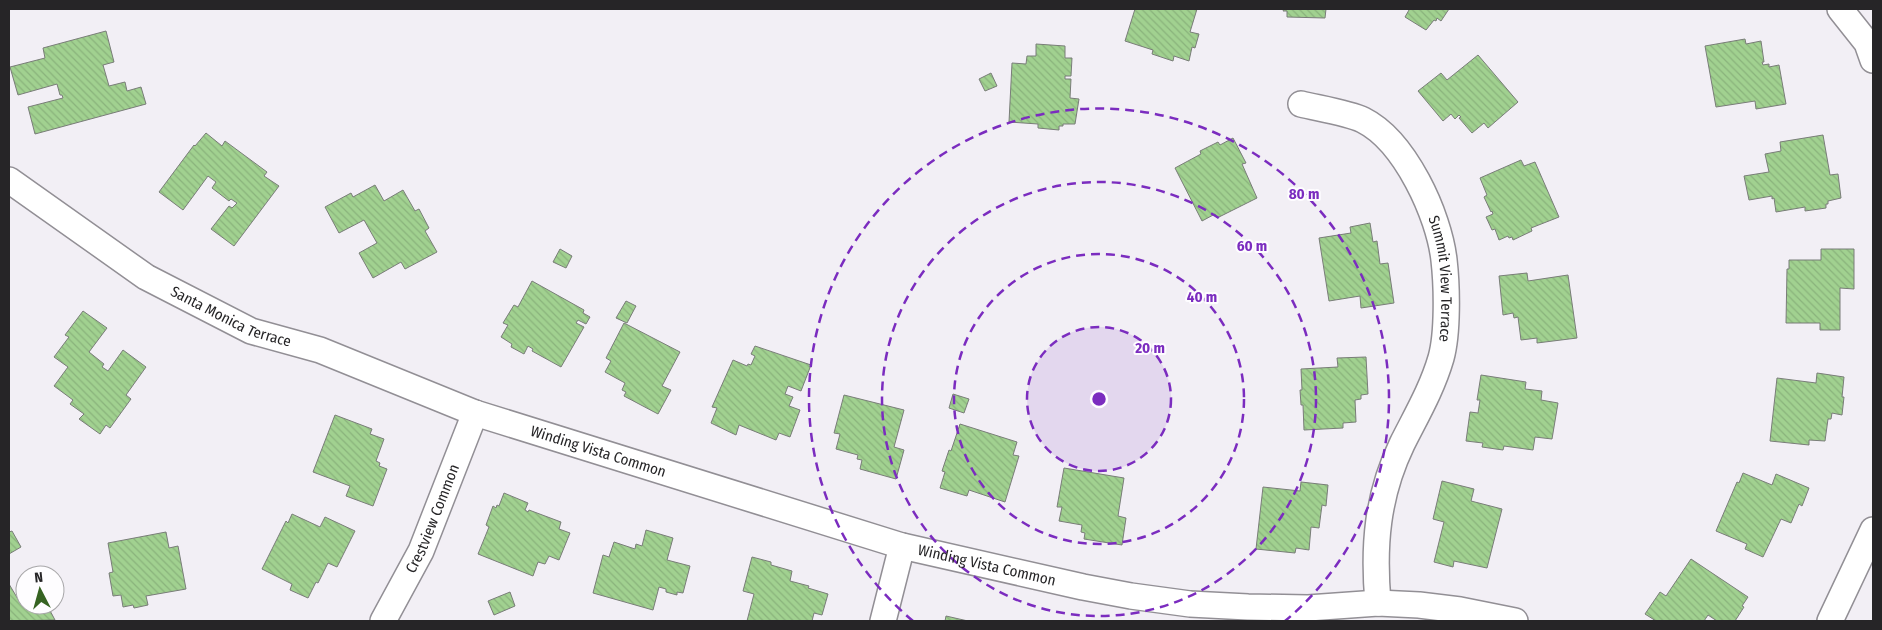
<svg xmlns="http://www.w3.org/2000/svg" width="1882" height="630" viewBox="0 0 1882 630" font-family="'Fira Sans Condensed',sans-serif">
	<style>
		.building { fill: url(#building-back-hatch); stroke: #797d78 }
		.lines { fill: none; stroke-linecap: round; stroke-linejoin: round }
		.street-casing { stroke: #928f95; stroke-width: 28 }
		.street { stroke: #fff; stroke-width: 25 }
		.ring { fill: none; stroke: #7b2cbf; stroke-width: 2.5; stroke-dasharray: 9 6 }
		.labels { text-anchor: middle; stroke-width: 4; stroke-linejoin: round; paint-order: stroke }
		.street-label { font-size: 15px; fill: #262527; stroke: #fefdff }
		.centre { fill: #7b2cbf; stroke: #fefdff; stroke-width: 2.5 }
		.ring-label { font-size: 15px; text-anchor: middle; font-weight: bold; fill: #7b2cbf; stroke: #fefdff; stroke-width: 4; stroke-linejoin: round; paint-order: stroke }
	</style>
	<defs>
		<pattern id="building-back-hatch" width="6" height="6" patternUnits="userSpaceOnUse" patternTransform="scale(1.25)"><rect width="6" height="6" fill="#a1d190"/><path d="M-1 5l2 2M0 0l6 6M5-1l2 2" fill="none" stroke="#8ab37c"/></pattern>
	</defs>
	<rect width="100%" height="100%" fill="#f2eff5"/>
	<path class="building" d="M1135,9h62l-7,23 9,2 -4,14 -3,-1 -3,14 -15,-5 -1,5 -21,-7 1,-4 -28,-9z
		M1284,9h42l-1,9 -38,-1v-6h-4z
		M1408,9h41l-8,12 -4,-3 -1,3 -2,-1 -8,10 -21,-13 4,-7z
		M106,31l8,31 -11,3 6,21 16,-4 2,9 14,-4 5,17 -111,30 -7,-27 35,-9 -1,-3h-2l-3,-11 -39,11 -8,-28 35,-9 -2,-10z
		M1745,39l1,5 15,-3 3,21h-2l1,3 6,-1v3l10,-2 7,39 -30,5 -1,-8 -39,6 -11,-61z
		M1036,44l29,2v12h7l-1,18h-6v3h6l-1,19 9,1 -4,25h-12v2h-4v4l-21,-2v-4l-29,-2 3,-59 14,1 1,-8h9z
		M1478,55l40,47 -30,26 -4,-5 -12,10 -13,-15 2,-1 -2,-2 -4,4 -4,-5 -8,7 -25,-30 23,-18 6,7z
		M991,73l6,13 -12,5 -6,-12z
		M206,133l16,13 3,-5 42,31 -3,4 15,10 -45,60 -23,-17 18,-23 3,2 5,-5 -6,-4 -2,2 -17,-13 4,-6 -8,-6 -25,34 -24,-18 35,-47 1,1z
		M1823,135l7,40 8,-1 3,24 -13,3v3h-2v4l-21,3v-4l-29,5 -2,-14 -2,1v-3l-23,4 -5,-24 25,-4 -4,-18 16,-3 -1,-9z
		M1233,138l13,25 -4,1 15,34 -40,20 -2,-4 -13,7 -27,-53 26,-14 -1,-3 18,-9 2,3z
		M1521,160l3,6 11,-4 24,55 -28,11 1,3 -19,9 -1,-3 -3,1 -1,-2 -9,4 -4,-11 -3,1 -6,-13 7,-3 -1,-3 -1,1 -7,-15 3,-2 -7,-17z
		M375,185l9,16 19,-11 12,21 4,-2 10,19 -4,3 12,21 -32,17 -4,-7 -28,16 -14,-25 18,-10 -13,-23 -25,13 -14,-26 26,-14 2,4z
		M1370,223l3,19 4,-1 3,23 8,-1 6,40 -33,5 -1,-12 -31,5 -10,-63 32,-5 -1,-6z
		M560,249l12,7 -6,12 -13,-6z
		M1821,249h33v40l-14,-1v42h-20v-7h-34l1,-54h2v-9h32z
		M1527,273l1,8 40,-6 9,63 -40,5v-5l-16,2 -3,-23 -4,1 -1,-5 -10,2 -4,-39z
		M532,281l52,29 -1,3 7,4 -4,7 -8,-4 -2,3 8,4 -23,40 -29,-16 1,-2 -5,-3 -4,8 -13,-7 1,-3 -11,-7 7,-12 -5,-2 11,-18 4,2z
		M626,301l10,5 -9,17 -11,-5z
		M83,311l24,17 -18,24 15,12 -2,3 6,4 15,-21 23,17 -20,28 5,4 -21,29 -4,-3 -6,9 -21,-15 5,-5 -14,-10 3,-4 -19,-14 14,-19 -14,-10 15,-20 -4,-2z
		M624,323l56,29 -18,34 9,4 -13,24 -34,-18 2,-4 -4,-2 3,-7 -20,-11 6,-11 -5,-3z
		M755,346l56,19 -10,26 -13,-5 -3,8 8,3 -4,9 11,4 -10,27 -11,-4 -3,7 -37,-15 -3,10 -25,-12 6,-15 -5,-1 21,-47 14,6 1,-2 3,1 4,-9 -4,-2z
		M1366,357l2,37 -7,1v4l-6,1 1,22 -13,1v5l-39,2 -1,-25h-2l-1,-15h2l-1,-21 37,-2 -1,-9z
		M1817,373l27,4 -2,20h2l-2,18 -10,-2 -1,6h-3l-3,22 -16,-1v5l-39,-4 7,-63 39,5z
		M1481,375l45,7 -1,7 17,2 -1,9 17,3 -6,36 -17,-2 -2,13 -29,-4 -1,4 -21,-3 1,-4 -17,-2 4,-29 8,1 2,-13h-3z
		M953,394l16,5 -5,14 -15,-5z
		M844,395l60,15 -10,37 10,3 -8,29 -36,-10 2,-9 -5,-1 1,-4 -22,-6 4,-15 -6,-1z
		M335,415l37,14 -2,5 14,5 -8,22 4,2 -1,3 8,3 -14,37 -27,-10 4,-10 -37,-14z
		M960,424l57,18 -4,13 6,1 -14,46 -36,-12 -2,6 -27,-8 5,-16 -3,-1 7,-21 2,1z
		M1064,468l60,10 -6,38 8,2 -4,27 -38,-6 1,-6 -4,-1 1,-7 -23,-4 3,-14h-5z
		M1743,473l29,12 4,-11 33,14 -7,18 -3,-2 -8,19 -10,-4 -18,38 -18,-8 2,-5 -31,-13 21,-49 2,1z
		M1442,481l32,8 -3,12 31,8 -15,59 -33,-7 -1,6 -19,-5 10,-40 -11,-3z
		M1301,482l27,3 -2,21 -4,-1 -3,23 -8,-1 -2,23 -13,-2 -1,5 -39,-4 7,-62 37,4z
		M504,493l24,10 -3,7 3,2 1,-2 32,12 -2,7 11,4 -11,27 -10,-4 -4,8 -7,-2 -5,14 -55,-22 11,-27 -3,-2 7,-19 3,2 1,-3 2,1z
		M292,514l28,13 5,-10 30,14 -18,36 -9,-4 -10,20 -2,-1 -8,16 -18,-8 2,-6 -30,-15 24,-48 2,2z
		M646,530l27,8 -6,22 23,6 -7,27 -6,-1v3l-11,-3v-3l-7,-2 -6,23 -60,-17 10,-38 6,2 5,-15 21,7 1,-5 6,2z
		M12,531l9,16 -12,7v-22z
		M166,532l3,16 9,-2 8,43 -40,7 2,9 -14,3 -1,-3 -10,2 -2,-12 -8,1 -4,-23 4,-1 -5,-29z
		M752,557l19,5v3l21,6 -2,10 19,5 -1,2 20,6 -6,21 -8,-2 -2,8h-65l7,-27 -11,-3z
		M1691,559l57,38 -6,9 2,1 -9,14h-18l-9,-6 -4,6h-48l-11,-7 15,-22 6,4z
		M9,584l13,22 3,-2 22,1 8,15 -46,1z
		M510,592l5,14 -21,9 -6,-14z
		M946,616l22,5h-23z"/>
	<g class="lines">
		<defs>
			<g id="street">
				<path d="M1840,9l27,34 6,17"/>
				<path id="s1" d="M1301,104c16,4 48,9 62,16 42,21 76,95 81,140 3,26 4,73 -3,98 -9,31 -25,58 -39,86 -25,52 -29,102 -24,159"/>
				<path id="s2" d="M9,180l137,97 105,54 69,19 155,63 427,133 181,41 48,9 59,8 58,3 60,1 70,-5 41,2 41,5 55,11"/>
				<path id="s3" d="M383,621l38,-70 54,-138"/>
				<path d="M883,621l19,-75"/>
				<path d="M1830,621l43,-91"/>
			</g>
		</defs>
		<use href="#street" class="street-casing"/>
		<use href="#street" class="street"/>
	</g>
	<circle cx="1099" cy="399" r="72" fill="#7b2cbf" fill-opacity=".12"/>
	<g class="ring">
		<circle cx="1099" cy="399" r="72"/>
		<circle cx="1099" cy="399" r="145"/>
		<circle cx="1099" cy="399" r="217"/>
		<path d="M913 621A290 290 0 1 1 1285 621"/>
	</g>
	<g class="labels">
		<g class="street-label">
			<text dy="5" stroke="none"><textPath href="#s1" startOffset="249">Summit View Terrace</textPath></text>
			<text dy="5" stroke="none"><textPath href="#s2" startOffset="262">Santa Monica Terrace</textPath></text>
			<text dy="5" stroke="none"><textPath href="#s2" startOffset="654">Winding Vista Common</textPath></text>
			<text dy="5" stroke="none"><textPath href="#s3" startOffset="114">Crestview Common</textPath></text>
			<text dy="5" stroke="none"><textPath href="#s2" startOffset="1059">Winding Vista Common</textPath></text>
		</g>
	</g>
	<circle cx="1099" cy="399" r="8" class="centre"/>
	<g class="ring-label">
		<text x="1304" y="199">80 m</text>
		<text x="1252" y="251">60 m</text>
		<text x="1202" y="302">40 m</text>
		<text x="1150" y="353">20 m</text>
	</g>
	<rect width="1882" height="630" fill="none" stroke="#262527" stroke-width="20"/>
	<g transform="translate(40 590) rotate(354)"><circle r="24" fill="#fefdff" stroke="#a8a7a9"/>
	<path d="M0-4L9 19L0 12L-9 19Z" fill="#366322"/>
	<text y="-8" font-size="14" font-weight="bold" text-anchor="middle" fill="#262527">N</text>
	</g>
</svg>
